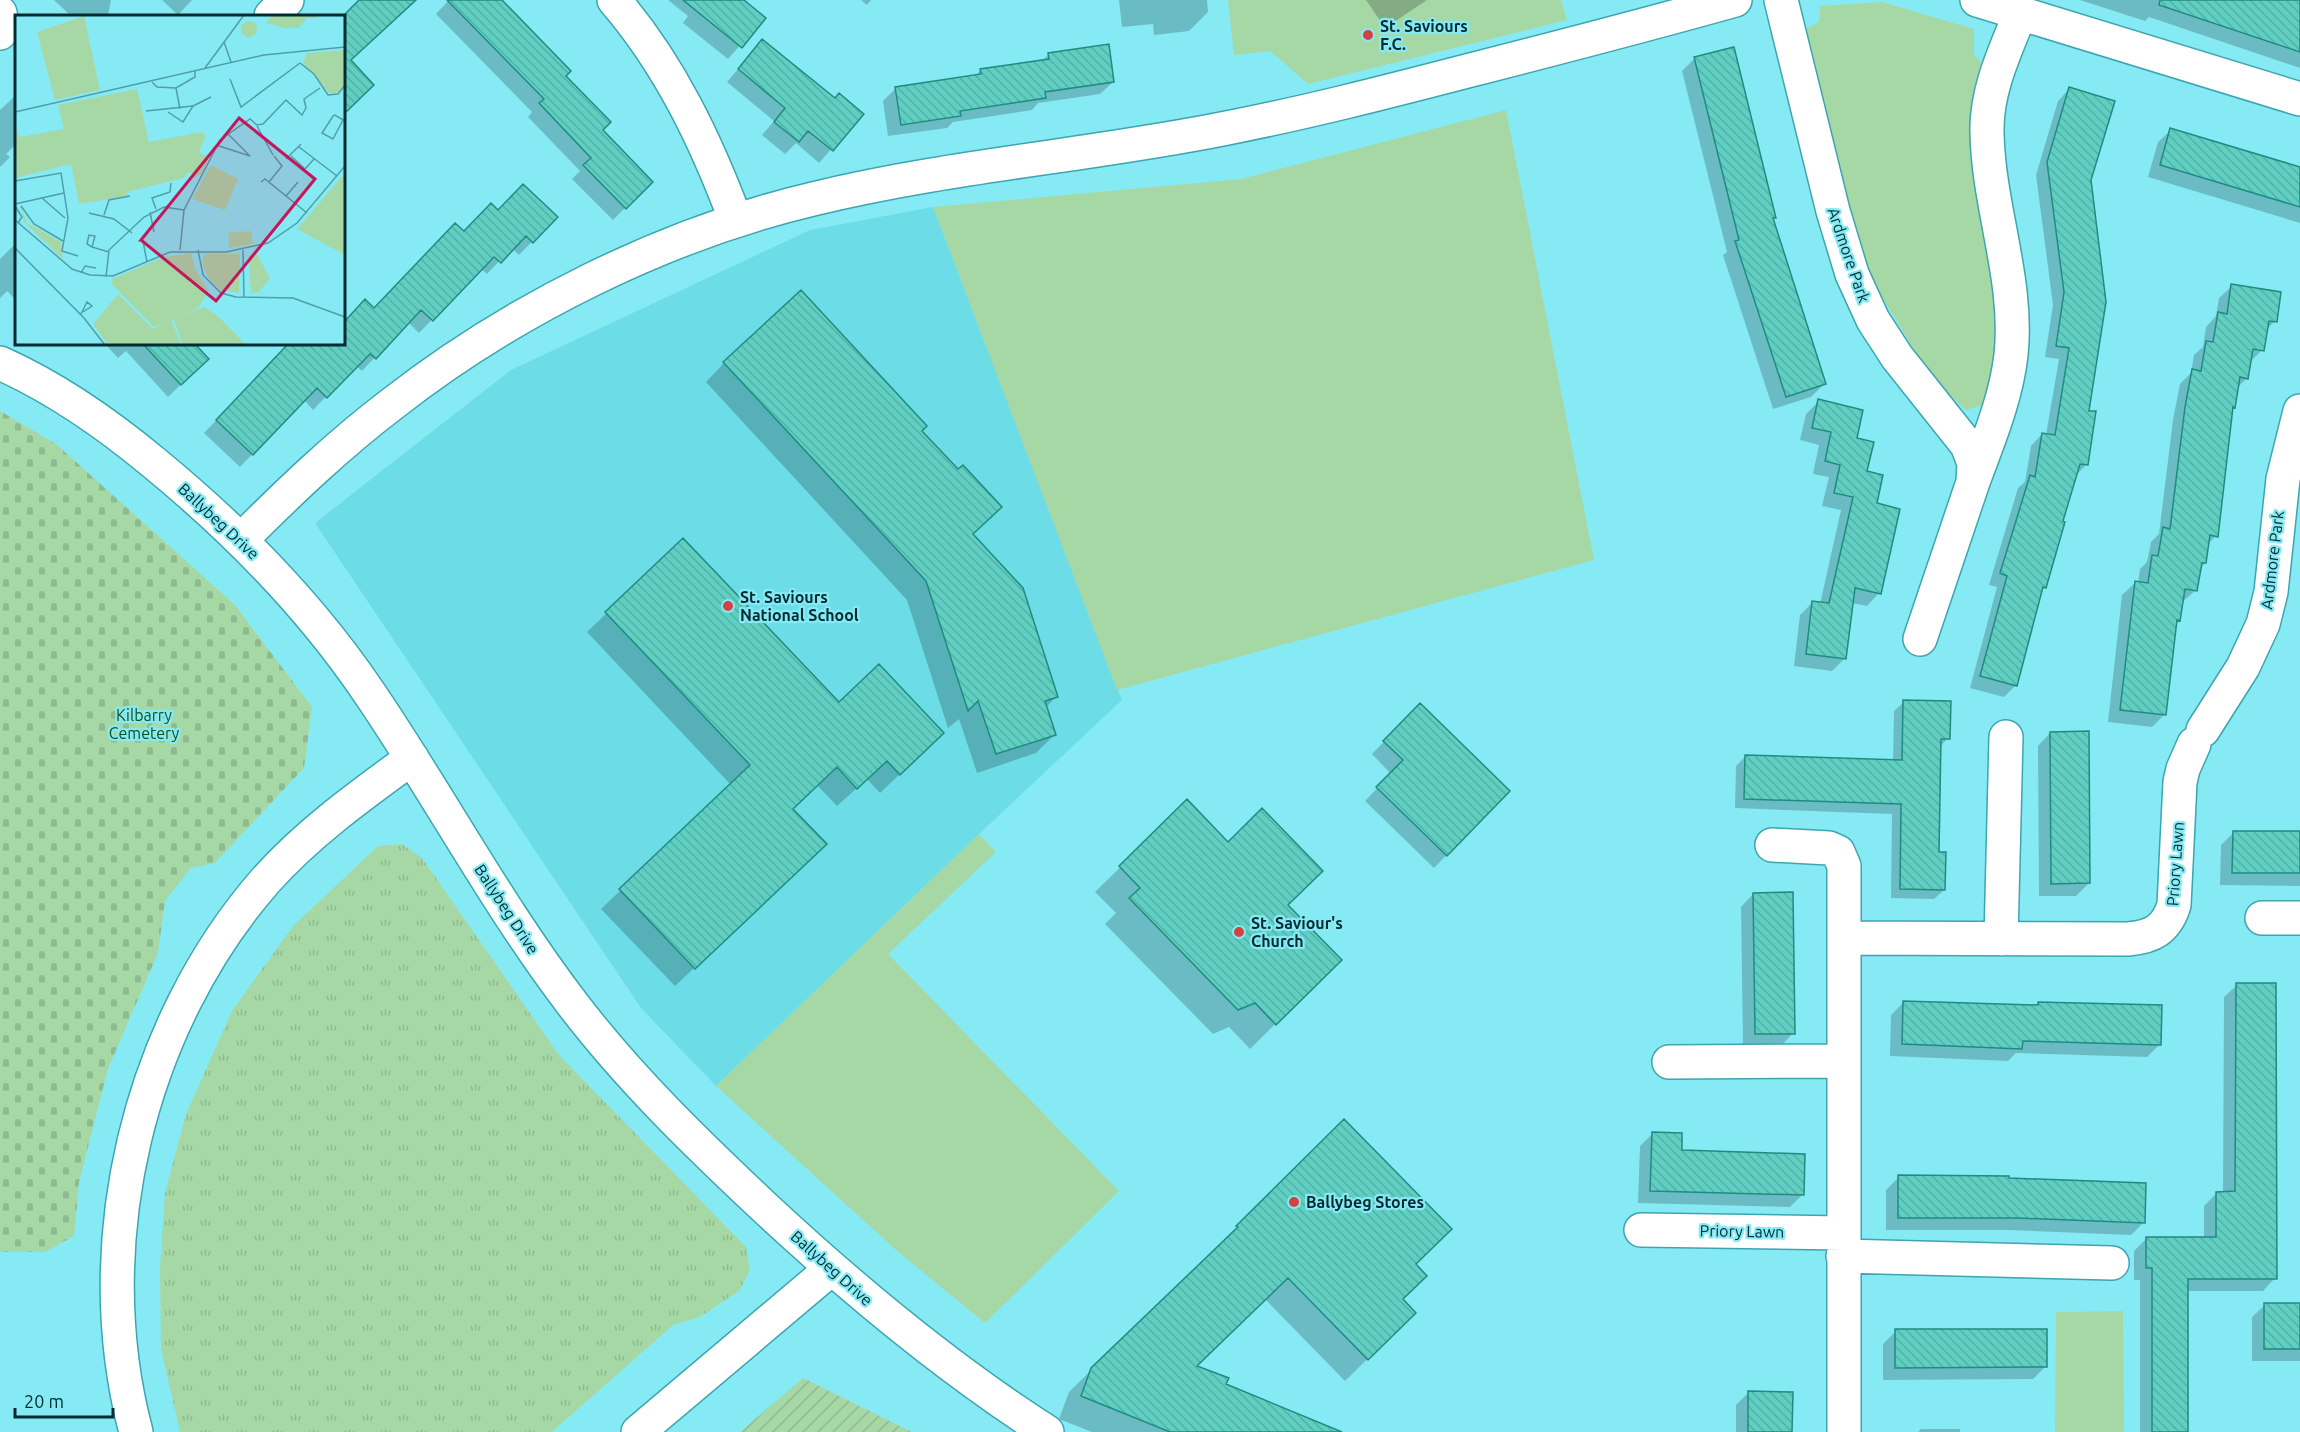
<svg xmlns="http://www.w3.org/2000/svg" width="2300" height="1432" viewBox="0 0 2300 1432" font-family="Ubuntu,sans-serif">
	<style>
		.built { fill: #6cdce7 }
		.grass { fill: #a6d8a6 }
		.cemetery { fill: url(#cemetery-stones) }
		.park { fill: url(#park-tufts) }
		.garden { fill: url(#garden-furrows) }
		.shadow { fill: #0003 }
		.building { fill: url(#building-back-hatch); stroke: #1f8c81; stroke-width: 1.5 }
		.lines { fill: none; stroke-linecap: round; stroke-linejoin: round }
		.street-casing { stroke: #3da5b0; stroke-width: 36 }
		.secondary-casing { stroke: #3da5b0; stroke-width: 36 }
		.street { stroke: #fff; stroke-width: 33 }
		.secondary { stroke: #fff; stroke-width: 33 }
		.poi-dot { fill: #d14241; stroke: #86eaf5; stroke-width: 2 }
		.labels { text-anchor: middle; stroke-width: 4.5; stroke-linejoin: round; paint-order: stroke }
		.poi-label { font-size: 16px; font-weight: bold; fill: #002c31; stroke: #86eaf5; text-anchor: start }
		.street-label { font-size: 16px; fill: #002c31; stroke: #86eaf5 }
		.park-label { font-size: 16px; fill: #0f5018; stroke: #86eaf5 }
		.inset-road { fill: none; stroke: #509ea7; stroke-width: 1.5 }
		.view { fill: #c2185b; fill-opacity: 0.15; stroke: #c2185b; stroke-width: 3 }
		.inset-edge { fill: none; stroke: #002c31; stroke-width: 3 }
	</style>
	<defs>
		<pattern id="cemetery-stones" width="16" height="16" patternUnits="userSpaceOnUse" patternTransform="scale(1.5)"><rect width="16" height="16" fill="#a6d8a6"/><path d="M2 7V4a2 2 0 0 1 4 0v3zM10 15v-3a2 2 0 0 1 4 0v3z" fill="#8dba8f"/></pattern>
		<pattern id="park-tufts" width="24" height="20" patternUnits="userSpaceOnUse" patternTransform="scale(1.5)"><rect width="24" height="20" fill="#a6d8a6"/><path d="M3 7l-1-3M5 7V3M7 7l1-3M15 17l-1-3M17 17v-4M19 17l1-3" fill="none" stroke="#8dba8f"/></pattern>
		<pattern id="garden-furrows" width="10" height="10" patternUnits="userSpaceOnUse" patternTransform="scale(1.5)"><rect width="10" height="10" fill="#a6d8a6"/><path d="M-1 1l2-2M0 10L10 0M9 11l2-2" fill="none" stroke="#8dba8f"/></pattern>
		<pattern id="building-back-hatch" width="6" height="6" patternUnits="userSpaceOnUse" patternTransform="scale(1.5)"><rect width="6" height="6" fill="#60cfc2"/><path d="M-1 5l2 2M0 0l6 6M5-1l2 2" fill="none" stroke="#52b2a7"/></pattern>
	</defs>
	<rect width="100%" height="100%" fill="#86eaf5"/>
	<path class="built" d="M933,207l189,493 -143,134 -263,252 -75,-78 -326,-485 196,-153 299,-140z"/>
	<path class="grass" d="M1228,0h333l6,20 -259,64 -38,-33 -36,4z
		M1882,2l92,27v25l10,12 13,289 -10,49 -21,6 -34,-31 -66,-108 -62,-241 15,-8 1,-16z
		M1506,110l88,450 -477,130 -184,-483 308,-28z
		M979,834l17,18 -108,102 231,237 -134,132 -89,-73 -180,-164z
		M2123,1311l1,121h-69l1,-120z"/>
	<path class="cemetery" d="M0,411l56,33 179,161 77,102 -8,61 -89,95 -24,5 -26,33 -7,52 -50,116 -29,113 -5,54 -29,16h-45z"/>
	<path class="park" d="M402,844l20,14 137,197 187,192 4,23 -10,20 -40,27 -27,8 -121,107h-372l-19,-83 -1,-82 5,-74 21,-79 46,-103 61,-85 85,-80z"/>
	<path class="garden" d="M803,1378l109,54h-172z"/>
	<path class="shadow" d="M54,0h57l-3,16h-37z
		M162,0h30l-14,15z
		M361,0h19l-31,61 11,37 -16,15v-96z
		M449,0h50l65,76 37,54 50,52 -38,38 -41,-41 8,-8 -52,-54 4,-5 -96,-98z
		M668,0h74l22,18 -36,41 -45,-36 5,-7z
		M861,0h10l-4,5z
		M1119,0h88l1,12 -19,19 -35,4 -1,-11 -31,3z
		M1366,0h61l-42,28z
		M2080,0h208l12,4v64l-151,-51 -4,4z
		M762,41l73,59 27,14 -43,49 -23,-20 -11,11 -23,-19 12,-14 -47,-39z
		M1049,54l64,28 -13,12 -62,9 -6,7 -79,12 -6,6 -59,8 -5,-35 13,-13 79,-12 6,-6 61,-9z
		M1695,58l79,159 -3,3 53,164 -13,13 -38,12 -50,-154 4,-3 -45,-181z
		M2069,89l20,91 -3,285 -11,11 -30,111 -4,4 -25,94 -12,12 -34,-9 27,-101 -8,-2 29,-97 7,-6 6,-36 11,-12 4,1 13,-76 -14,-2 8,-52 -17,-130 22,-74z
		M16,95v49l-10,10 4,3 -10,10v-57z
		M2171,130l129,39v54l-152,-46 10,-35z
		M498,212l58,5 -37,38 -7,-7 -25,26 -6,-5 -62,64 -11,-11 -46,49 -6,-5 -43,44 -9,-10 -64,67 -36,-34 59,-61 23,-2 26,-26h32v-21l8,-9 22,-4 89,-77z
		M16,243v57l-9,-9 -7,7v-39z
		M2232,286l43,35 -10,10 -3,19 -13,13 -2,15 -10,10 -3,19 -3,2 -15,127 -9,9 -2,18 -5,5 -4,22 -15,13 -2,17 -4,3 -10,91 -13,13 -44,-5 14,-127 13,-12h3l2,-14 7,-7 4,-20 8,-8 14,-114 7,-36 11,-11 3,-18 9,-8 3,-20 10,-11 3,-18z
		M105,344h88l14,15 -39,38 -42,-46 -8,7z
		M724,363l196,68 52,104 85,161 -11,11 9,27 -19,19 -59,20 -18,-54 -11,9 -41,-128 -201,-218z
		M1819,401l36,39 20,64 4,89 -12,13 -15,-3 -7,55 -13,13 -38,-5 6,-51 12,-12 8,1 21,-94 -19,-4 7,-29 -16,-3 6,-29 -19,-5 6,-26z
		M683,540l156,164 84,48 -43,41 -13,-14 -30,27 -20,-21 -26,24 15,54 -131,123 -74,-77 130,-124 -144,-153z
		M1904,702l44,36 -8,9 -2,106 6,37 -10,9 -43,-1 1,-84 -157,-6 1,-42 10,-10 147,6 1,-51z
		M1420,705l88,87 -74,76 -69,-67 26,-27 -19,-20z
		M2050,733l39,150 -13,13h-37l-1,-150z
		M1187,802l153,158 -90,89 -21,-22 -16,7 -108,-110 11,-11 -21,-21z
		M2234,832l66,1v53l-80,-1 1,-40z
		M1753,894l40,139 -12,13h-38l-2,-139z
		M2237,985l38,293 -12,13h-76v141h-47v-152h-6v-29l12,-12h58v-33l13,-13h6l1,-196z
		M1904,1002l131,5 3,-4 122,41 -13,13 -131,-4 -8,8 -118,-5 1,-41z
		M1344,1121l70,143 -13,36 13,13 -69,68 -80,-82 -70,67 29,19 118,47h-250l-33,-13 10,-27z
		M1653,1133l28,18 121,44 -12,12 -152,-4 2,-57z
		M1899,1177l109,2 135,44 -12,12 -123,-5h-122v-40z
		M2300,1304v57h-48v-44l13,-12z
		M1896,1331l150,35 -13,13 -150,1v-36z
		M1749,1392l42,40h-55v-27z
		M1921,1429h39v3h-42z"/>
	<path class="building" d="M359,0h57l-65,60 23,25 -30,29v-99z
		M447,0h55l69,71 -5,5 45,46 -8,8 50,52 -27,27 -43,-44 8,-7 -52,-55 5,-4z
		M683,0h61l22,18 -24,30z
		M2160,0h140v52l-141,-47z
		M762,39l73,59 4,-5 25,21 -31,37 -25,-20 -9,11 -25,-20 11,-14 -47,-39z
		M1109,44l5,38 -69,10 1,6 -86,13 1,5 -60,9 -6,-38 86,-13 -1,-5 69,-10 -1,-6z
		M1734,47l42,171h-3l53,166 -40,13 -51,-156 4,-1 -45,-183z
		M2069,87l46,14 -24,79 15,122 -17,109h7l-8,54 -8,-1 -17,57 2,1 -19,66 -3,-1 -26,99 -37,-10 27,-100 -7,-3 30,-98 5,2 7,-44 13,2 14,-87 -13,-2 8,-54 -17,-130z
		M2170,128l130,39v40l-140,-42z
		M523,184l35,33 -25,26 -7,-7 -25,27 -7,-6 -61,64 -12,-11 -45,49 -6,-5 -43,44 -10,-10 -64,67 -37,-35 72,-76h56v-22l21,-23 9,9 81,-85 9,8 27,-28 7,7z
		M2231,284l50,8 -4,30 -8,-1 -5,30 -11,-2 -5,30 -8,-2 -5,31 -2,-1 -15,130 -8,-2 -4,28h-4l-5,28 -12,-2 -5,32 -3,-1 -11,95 -46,-5 15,-129 13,2 4,-28 6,1 5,-29 7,2 15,-122 7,-38 9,2 5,-30 7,1 5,-30 9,2z
		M801,290l126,136 -5,5 36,38 5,-4 39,42 -29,27 50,54 35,109 -13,4 11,34 -60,19 -18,-53 -10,10 -42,-130 -203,-219z
		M143,344h52l14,15 -28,26z
		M1818,399l45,11 -6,28 17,4 -7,29 16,4 -6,28 23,6 -19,85 -26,-6 -9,71 -40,-5 6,-53 17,2 24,-106 -19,-4 6,-28 -15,-4 6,-29 -19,-4z
		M683,538l156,164 40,-38 65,69 -44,42 -13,-14 -30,28 -20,-22 -44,42 34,35 -132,125 -76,-80 131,-124 -145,-153z
		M1903,700l48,1 -1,38h-9l-2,113h7l-1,38 -45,-1 1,-85 -157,-5 1,-44 157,5z
		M1420,703l90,88 -63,65 -71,-69 27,-27 -20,-19z
		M2089,731l1,152 -39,1 -1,-152z
		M1187,799l41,43 34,-34 61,63 -35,34 54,55 -66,65 -21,-22 -17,7 -109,-112 11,-10 -21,-22z
		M2233,831h67v42h-68z
		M1793,892l2,142h-40l-2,-141z
		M2236,983h40l1,296h-89v153h-36v-164h-6v-31h70v-45l19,-1z
		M1903,1001l135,4v-3l124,3 -1,40 -138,-4 -1,8 -120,-5z
		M1344,1119l108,110 -36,35 11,12 -24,23 13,14 -48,47 -80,-82 -91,88 32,12 -3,6 116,48h-172l-89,-36 10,-28 147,-141 -2,-1z
		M1652,1132l30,1v17l123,4 -1,41 -154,-4z
		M1898,1175l111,1v2l137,5 -1,40 -127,-5h-120z
		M2264,1303h36v46h-36z
		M1895,1329h152v38l-152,1z
		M1748,1391l45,1 -1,40h-44z"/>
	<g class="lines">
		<defs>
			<path id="street" d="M614,0c56,65 92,141 122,221
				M1781,0l52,211 19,63 21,46 24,37 70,88 7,18 -1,19c15,-41 33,-83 38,-127 8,-75 -23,-149 -24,-223 -1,-41 18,-81 33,-118
				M1977,0l323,99
				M0,13l2,11 -2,9
				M271,16l16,-16
				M241,540c48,-48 97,-95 151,-136 120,-94 273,-170 421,-205 135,-33 273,-43 409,-70 83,-16 164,-37 245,-58 90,-23 179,-46 268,-71
				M1920,639l53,-157
				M2203,730l40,-63 20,-43 8,-32 12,-113 17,-68
				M1772,845l57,3 9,4 6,14v566
				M2262,918h38
				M1844,938l284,1c24,-2 38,-9 46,-34l6,-123 3,-13 11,-25
				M2001,939l5,-202
				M1669,1062l174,-1
				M1641,1230l202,3
				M1843,1256l269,7"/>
			<path id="secondary" d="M0,363c56,25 106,60 153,99 83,68 157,143 217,232 70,103 128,213 204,312 56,73 121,136 188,199 89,83 182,161 285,227
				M136,1432c-50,-187 2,-406 130,-552 42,-47 95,-85 146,-122
				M638,1432l193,-163"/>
		</defs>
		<use href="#street" class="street-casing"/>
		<use href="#secondary" class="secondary-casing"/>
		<use href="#street" class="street"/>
		<use href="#secondary" class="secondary"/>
	</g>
	<g class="poi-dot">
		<circle cx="1368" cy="35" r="6"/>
		<circle cx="728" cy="606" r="6"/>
		<circle cx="1239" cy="932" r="6"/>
		<circle cx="1294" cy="1202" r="6"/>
	</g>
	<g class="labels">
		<g class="poi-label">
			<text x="1380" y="32">St. Saviours<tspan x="1380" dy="18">F.C.</tspan></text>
			<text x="740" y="603">St. Saviours<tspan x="740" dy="18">National School</tspan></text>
			<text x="1251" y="929">St. Saviour's<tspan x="1251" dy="18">Church</tspan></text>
			<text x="1306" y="1208">Ballybeg Stores</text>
		</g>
		<g class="street-label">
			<text transform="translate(1849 255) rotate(71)" y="6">Ardmore Park</text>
			<text transform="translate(219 521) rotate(43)" y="6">Ballybeg Drive</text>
			<text transform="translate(2272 560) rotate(-83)" y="6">Ardmore Park</text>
			<text transform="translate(2175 864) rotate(-86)" y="6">Priory Lawn</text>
			<text transform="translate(507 909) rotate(57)" y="6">Ballybeg Drive</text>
			<text transform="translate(1742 1231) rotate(1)" y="6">Priory Lawn</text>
			<text transform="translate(832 1268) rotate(42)" y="6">Ballybeg Drive</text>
		</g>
		<g class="park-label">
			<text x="144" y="721">Kilbarry<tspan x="144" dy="18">Cemetery</tspan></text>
		</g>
	</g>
	<g transform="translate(15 15)">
		<rect width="330" height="330" fill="#86eaf5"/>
		<path d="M257,0h45v3h-10l-8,10h-14l-19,-5zM226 14a8 8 0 1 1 16 0a8 8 0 1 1-16 0ZM330,35l-2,37 -5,6h-9l-26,-30 4,-10zM122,74l12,53 53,-10 4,4 -7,16 10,6 -8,16 -5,3 -8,-5 -4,6 -57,14 1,4 -49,8 -8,-40 -56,14v-52l5,11 44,-8 -6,-24zM196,150l27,14 -13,31 -33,-11zM330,158v80l-2,1 -46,-25zM5,190l7,18 34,19 2,17 -39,-37zM213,208l1,10 22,-2 2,13 -24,4zM103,279l35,35 18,-10 10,26h-73l-15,-21zM190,292l16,12 25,26h-63l-10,-27z" fill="#a6d8a6"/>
		<path d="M69,1l16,74 -45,10 -18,-68zM176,238l4,16 14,22 -11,17 -44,19 -42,-43v-5l49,-21z" fill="#a6d8a6"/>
		<path d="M189,239h36l-1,39 -20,-4 -11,-12 -6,-13z" fill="#a6d8a6"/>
		<path d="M241,237l14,26 -11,14 -8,1 -3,-37z" fill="#a6d8a6"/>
		<path class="inset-road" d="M209,27l7,20M285,48l14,11 14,21 10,-1 7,-9M190,53l39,-53M215,64l11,28 59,-44M137,67l5,5 19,1 19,-11v-6M161,73l4,21M178,91l18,-9M131,96l47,-5 -10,16 -15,-10M0,97l249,-57 81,-8M328,105l-10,19 -11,-6 11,-17 2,-1 10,6M242,111l16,29M201,130l34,11 -22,-22M284,132l38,29M276,141l14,13 9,-10M271,144l15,-15M0,166l46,-8 7,45 -6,33 16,5M246,167l4,-3 42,34M254,167l13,-16 -8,-10M271,181l12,-14M27,183l23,20M0,189l49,-11M0,191l7,11 -4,6M6,191l13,18 29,17M141,194l-4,-11 18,-6 1,-9M135,197l4,20M74,198l25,6 18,14M89,200l5,-15 21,-4M0,205l57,49 18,6 23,1 57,-24h56l42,-9 29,-20 48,-57M123,226h5l4,21M77,232l-5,-3 2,-9 6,1 -3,11 17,5M0,233l69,70 21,27M165,235l4,-40 36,-70 30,-21 7,6 6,-1 23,-24 16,15 4,-7 -2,-9 16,-11M183,235l5,25 18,18 15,4 57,1 52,19M228,235l1,47M66,258l4,-7 11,2M91,262l3,-27 35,-33 20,-10 20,3M66,299l6,-12 5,4 -9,6"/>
		<path class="view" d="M224,103l76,61 -99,122 -75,-61z"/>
		<rect width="330" height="330" class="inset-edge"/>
	</g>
	<path d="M15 1408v9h98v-9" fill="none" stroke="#002c31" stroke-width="3"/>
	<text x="24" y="1408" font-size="18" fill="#002c31" stroke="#86eaf5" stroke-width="4.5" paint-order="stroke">20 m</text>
</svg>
